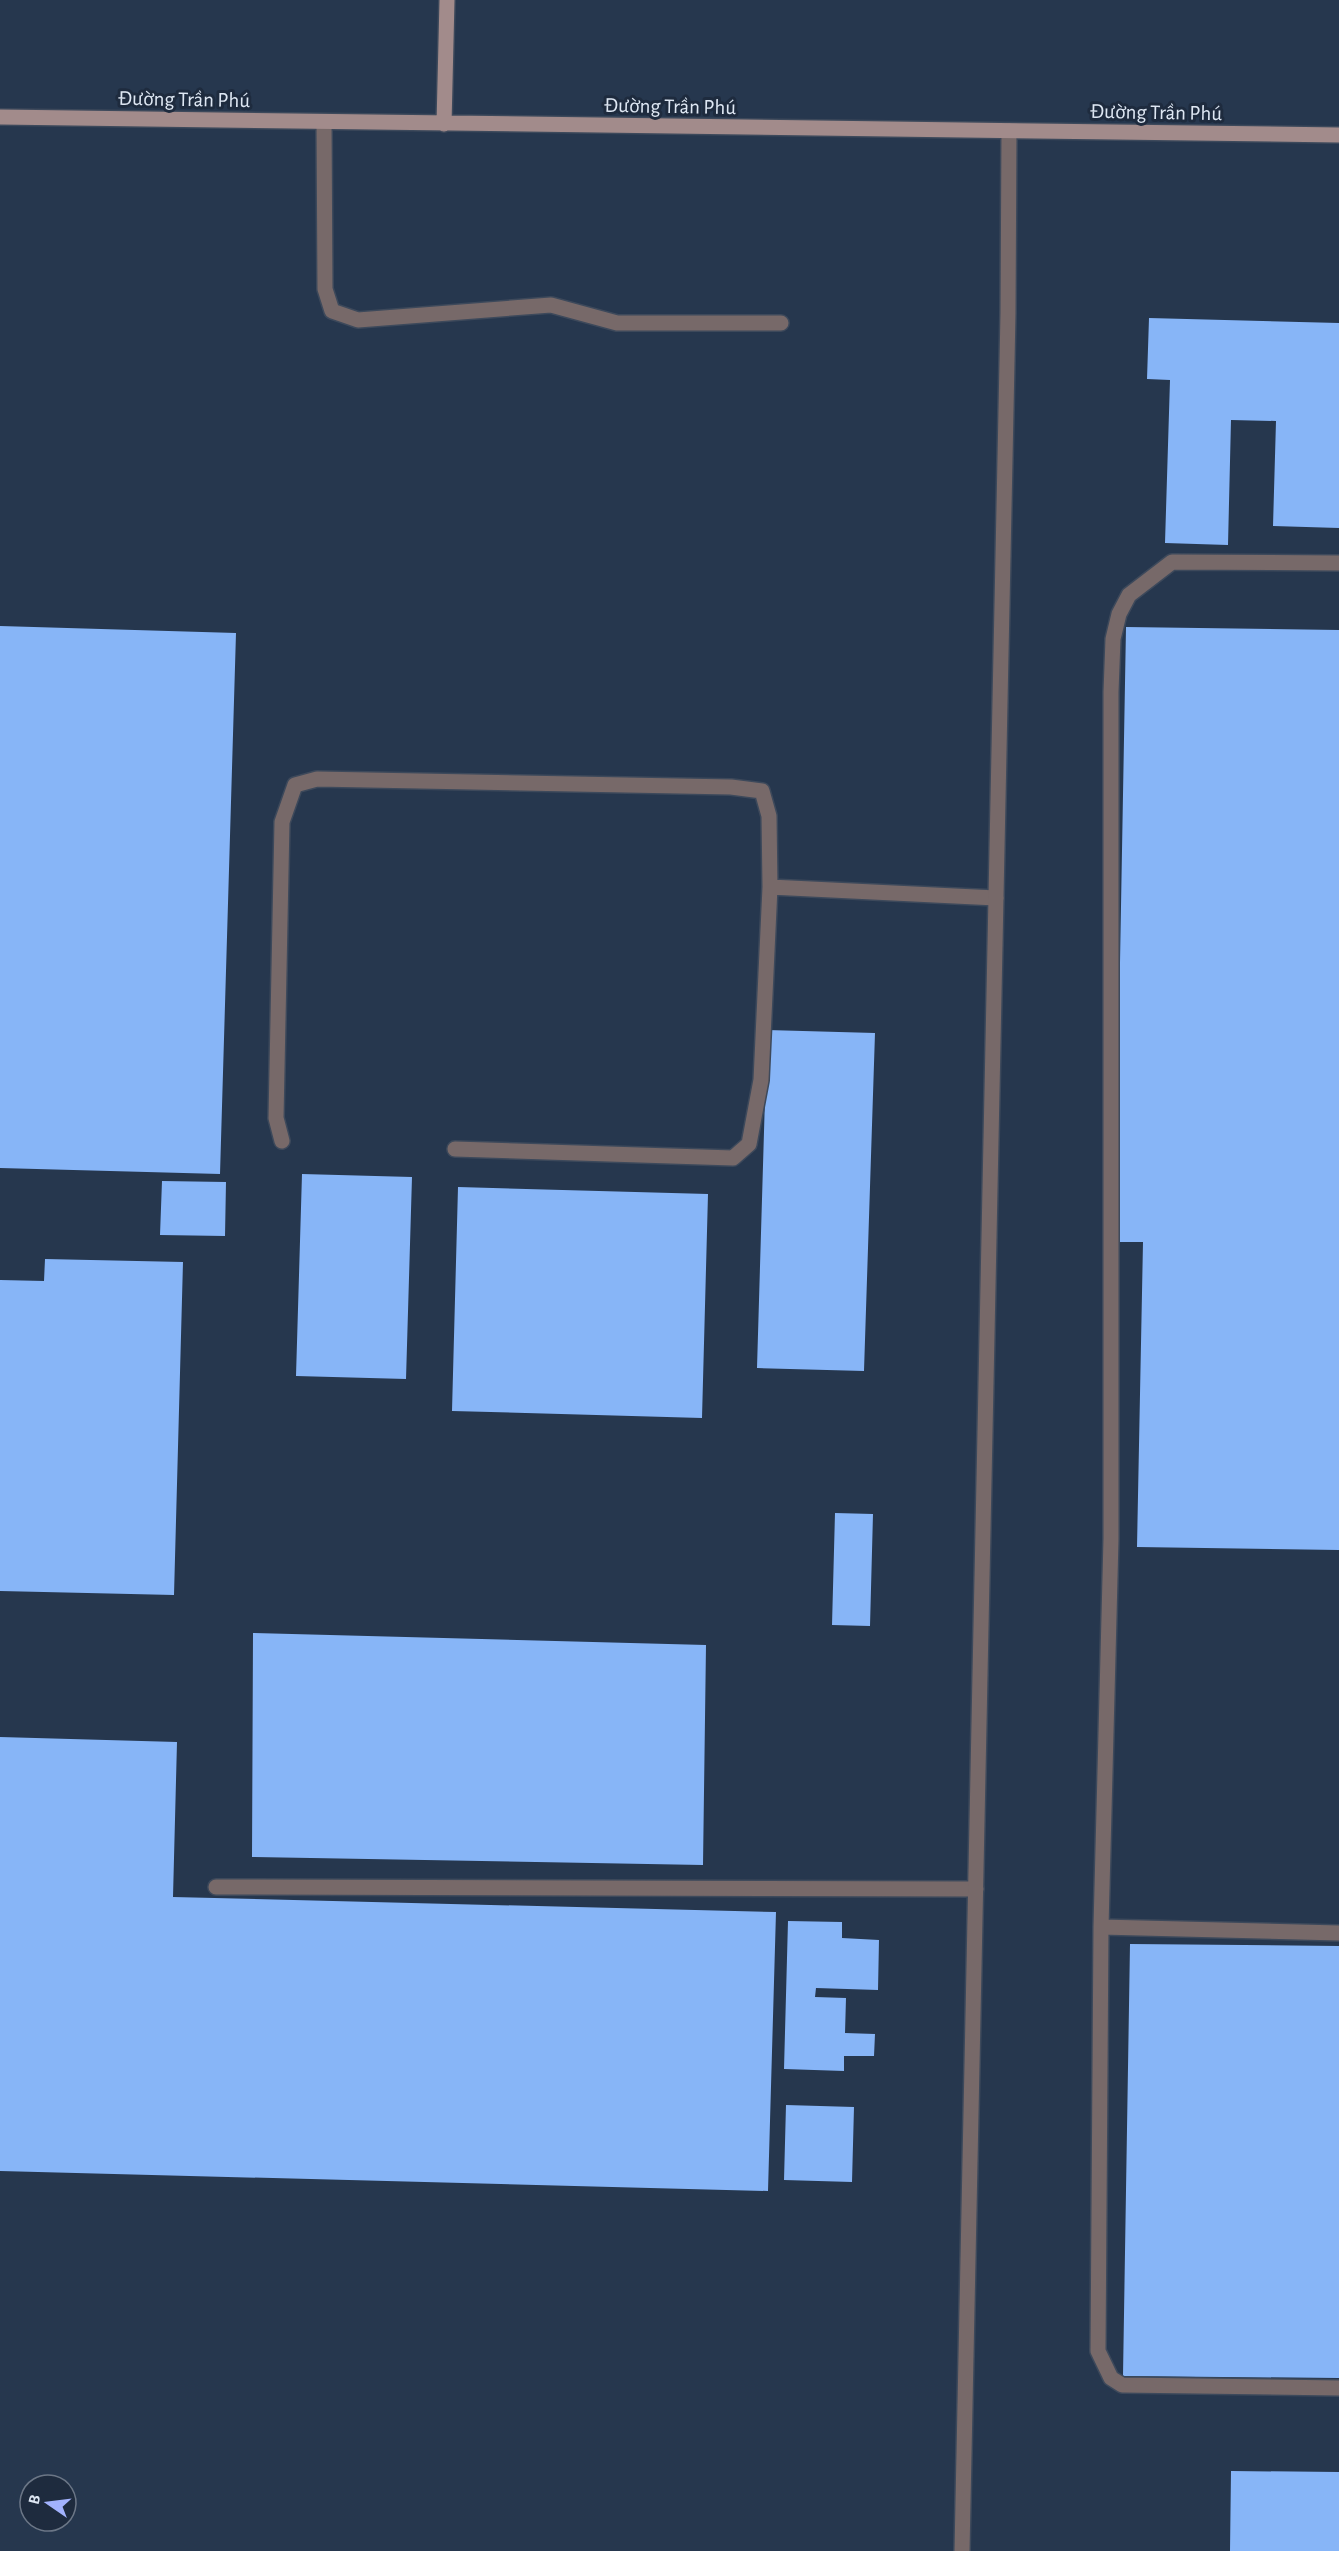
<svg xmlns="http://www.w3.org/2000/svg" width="1339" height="2551" viewBox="0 0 1339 2551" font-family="'Alegreya Sans',sans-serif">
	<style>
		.built { fill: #26374e; fill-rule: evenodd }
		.building { fill: #87b5f7 }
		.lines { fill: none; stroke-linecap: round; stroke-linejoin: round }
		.lane-casing { stroke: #3d495b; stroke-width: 18 }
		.street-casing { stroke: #3d495b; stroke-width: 18 }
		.secondary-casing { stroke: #3d495b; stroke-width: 18 }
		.lane { stroke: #776969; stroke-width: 15 }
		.street { stroke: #776969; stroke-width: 15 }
		.secondary { stroke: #a28b8b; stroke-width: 15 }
		.labels { text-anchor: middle; stroke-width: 6; stroke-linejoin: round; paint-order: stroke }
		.street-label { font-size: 21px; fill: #dee7f3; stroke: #1e2b3e }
	</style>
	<rect width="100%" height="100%" fill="#1e2b3e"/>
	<path class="built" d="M0,0h1339v2551h-1339zM30,2485h36v36h-36z"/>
	<path class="building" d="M1149,318l190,5v205l-66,-2 3,-105 -45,-1 -3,125 -63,-2 5,-163 -23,-1z
		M0,626l236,7 -16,541 -220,-6z
		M1126,627l213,3v920l-202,-3 6,-305h-28z
		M767,1030l108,3 -11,338 -107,-3z
		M302,1174l110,3 -6,202 -110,-3z
		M162,1181l64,1 -1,54 -65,-1z
		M458,1187l250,7 -6,224 -250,-7z
		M45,1259l138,3 -9,333 -174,-4v-311l44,1z
		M835,1513l38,1 -3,112 -38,-1z
		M253,1633l453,12 -3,220 -451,-8z
		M0,1737l177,5 -4,155 603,15 -8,279 -768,-20z
		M788,1921l54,1v16l37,2 -1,50 -62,-2 -1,9 31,1 -1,35 30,1 -1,22h-30v15l-60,-2z
		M1130,1944l209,2v432l-216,-2z
		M786,2105l68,2 -2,75 -68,-2z
		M1231,2471l108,1v79h-109z"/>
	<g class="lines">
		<defs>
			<path id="lane" d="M324,122l1,167 7,22 26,9 193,-15 66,18h164
				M1339,563l-167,-1 -43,33 -10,19 -6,25 -2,53v847l-10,388 -3,424 13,27 11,7 217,3
				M282,1141l-6,-23 6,-296 13,-37 22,-6 414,8 31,4 7,25 1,71 226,11
				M455,1149l278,9 16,-14 12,-64 9,-193
				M216,1887l760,2
				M1101,1927l238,6"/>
			<path id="street" d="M962,2551l46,-2238 1,-182"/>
			<path id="secondary" d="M0,117l1339,18
				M444,124l3,-124"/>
		</defs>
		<use href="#lane" class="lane-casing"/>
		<use href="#street" class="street-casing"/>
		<use href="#secondary" class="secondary-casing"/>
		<use href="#lane" class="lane"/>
		<use href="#street" class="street"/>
		<use href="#secondary" class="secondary"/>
	</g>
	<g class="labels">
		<g class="street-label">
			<text transform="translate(184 99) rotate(1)" y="7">Đường Trần Phú</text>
			<text transform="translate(670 106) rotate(1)" y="7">Đường Trần Phú</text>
			<text transform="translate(1156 112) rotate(1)" y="7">Đường Trần Phú</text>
		</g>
	</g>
	<g transform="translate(48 2503) rotate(284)"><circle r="28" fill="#1e2b3e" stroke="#6b7686" stroke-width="1.5"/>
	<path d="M0-4.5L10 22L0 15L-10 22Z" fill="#a2b2fd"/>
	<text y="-9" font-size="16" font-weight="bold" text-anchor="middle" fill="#dee7f3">B</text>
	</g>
</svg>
